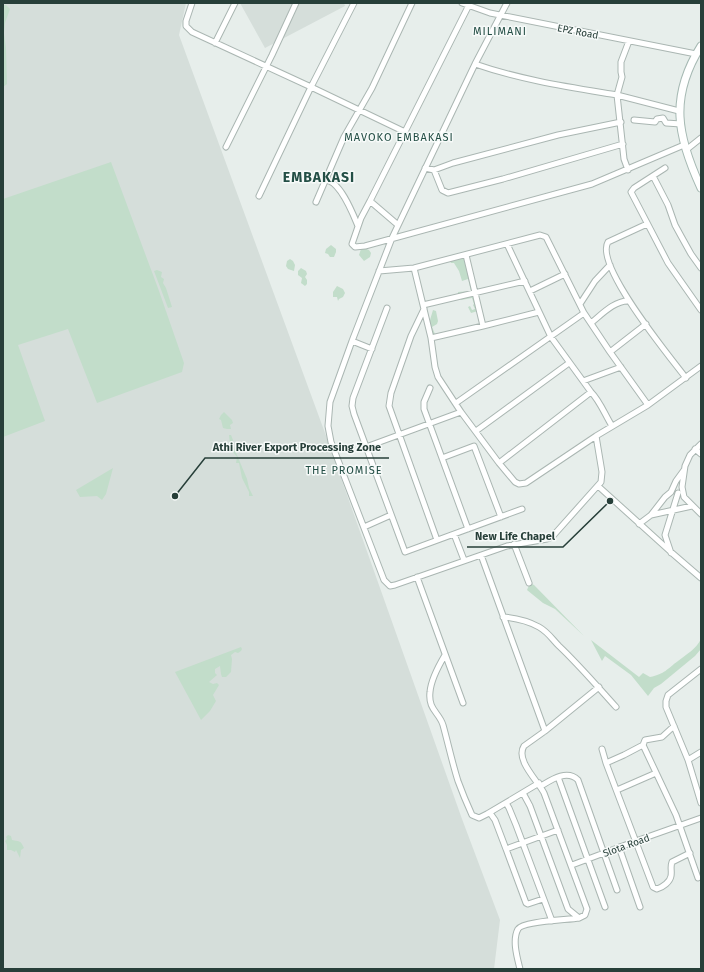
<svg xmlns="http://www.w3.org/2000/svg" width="704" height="972" viewBox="0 0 704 972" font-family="'Fira Sans',sans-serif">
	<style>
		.built { fill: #d5deda }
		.green { fill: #c2ddca }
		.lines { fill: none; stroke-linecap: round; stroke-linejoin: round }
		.street-casing { stroke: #aab6b2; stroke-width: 7 }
		.secondary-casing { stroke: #a6b9b3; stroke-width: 9 }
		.street { stroke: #fff; stroke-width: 5 }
		.secondary { stroke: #fff; stroke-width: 7 }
		.labels { text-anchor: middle; stroke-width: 3; stroke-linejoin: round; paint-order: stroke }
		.street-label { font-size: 10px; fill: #273f39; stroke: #f7faf9 }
		.neighbourhood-label { font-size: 11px; letter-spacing: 1px; fill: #244f46; stroke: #f7faf9 }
		.district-label { font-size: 14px; font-weight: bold; letter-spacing: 1px; fill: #244f46; stroke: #f7faf9 }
		.leader { fill: none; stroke: #273f39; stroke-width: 1.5 }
		.callout-dot { fill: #273f39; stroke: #f7faf9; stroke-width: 1.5 }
		.callout-label { font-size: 11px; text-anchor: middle; font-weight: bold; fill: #273f39; stroke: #f7faf9; stroke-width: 3; stroke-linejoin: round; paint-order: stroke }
	</style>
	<rect width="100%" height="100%" fill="#e7eeeb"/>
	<path class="built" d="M3,3h183l-7,32 146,398 137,386 38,101 -6,49h-491z
		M240,3h104l1,3 -80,42z"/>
	<path class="green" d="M3,5h3l4,4 -5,14 -1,10 2,15 1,36 -4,3z
		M111,162l48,129 25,72 -2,9 -85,31 -29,-74 -50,16 27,76 -42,16v-238z
		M331,245l5,4v3l-2,5h-4l-2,-3 -3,-1 1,-4z
		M364,248l5,2 2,3 -1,4 -6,4 -5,-6 2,-6z
		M465,257l8,35 -15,3v-3l13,-1 -3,-12 -6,2 -3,-10 -5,-8h-3l-1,-2z
		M290,259l3,2 2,4 -1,6 -6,-2 -2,-3 1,-5z
		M301,268l5,3 1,3 -2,3 2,3v4l-2,2 -4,-3 1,-5 -4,-3v-4z
		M157,270l5,2 -1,5 3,2 -1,4 3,5 6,19 -4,1 -14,-37z
		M337,286l6,3 2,4 -2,4 -4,2 -1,2 -1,-4h-4v-5z
		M473,295l5,16 -7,2 -3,-6 2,-1 2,4 3,-1 -2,-4 1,-1 -2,-6 -11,2 -1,-2z
		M433,310l3,1 2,10 -1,3 -5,3 3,7 -2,1 -5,-14 2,-1z
		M224,412l8,8 1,3 -3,2 1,4h-4l-4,-1 -2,-8 -2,-1 2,-4z
		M229,435h2l2,5 -1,3 15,36 2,9 4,8h-4v-4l-7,-14 -3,-15h-3l1,-6 -4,-5 1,-1 -4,-7z
		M113,468l-7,26 -4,6 -5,-4 -17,1 -4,-7z
		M530,583l4,2 50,51 -29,-27 -12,-6 -16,-13z
		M701,639v10l-6,7 -34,28 -7,4 -6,8 -17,-21 -26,-19 -3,5 -11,-21 48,37 4,-4 7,4c15,-3 17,-8 28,-16 9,-7 18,-12 23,-22z
		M241,647l1,2 -1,2 -3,2 -3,-1 -4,3 1,4 -1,13 -5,5h-4l-1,-3 -1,-8 -5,3v4l2,2 -8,7 4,2 4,-1 2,2 -6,10 3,6 -6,10 -9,9 -26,-48z
		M8,835l3,1 1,4c7,2 8,-1 12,8l-3,2 -1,8 -4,-8 -1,2 -4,-2h-4v-5l-2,-4 2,-2 -1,-2z"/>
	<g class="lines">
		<defs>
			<path id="street" d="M192,3l-6,18v5l6,6 119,55 94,45
				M462,3l28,10 206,41
				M507,3l-32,61 -83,174 -40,103 -22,61 -2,24 3,16 53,138 6,6 5,-1 112,-39 40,-7 5,-2 49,-55 1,-10 -6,-36 52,-31 53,-39
				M215,43l20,-40
				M475,64c46,16 94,23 142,31l5,-18 -1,-5v-10l8,-21
				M634,120l21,2 2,-3 6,-1 3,5 15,1
				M226,147l46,-92 24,-52
				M686,150l15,-12
				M425,168l9,2 19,-7 105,-28 63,-13
				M665,168l-31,20 -3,4 37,71 33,47
				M434,170l8,20 6,3 55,-14 120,-35
				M628,170l-4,-11 -7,-64 62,16
				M653,176l15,29 7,20 6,11 10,18 10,14
				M325,180c15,0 28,34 33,46
				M259,196l52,-109 43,-84
				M370,201l-9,17 -9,26 3,3 10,-1 227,-62 92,-39
				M316,202l28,-65 28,-49 40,-85
				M647,224l-39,18c-14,23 62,115 78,136
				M398,225l-28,-24 100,-198
				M507,244l44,93 40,55c9,9 14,23 21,34
				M466,255l17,71 56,-14
				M414,268l17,70 4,29 3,10 23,35 38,51 16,19 4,2 7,-1 70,-47
				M379,271l35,-3 126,-33 6,2 38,76 26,39 38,53
				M530,291l35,-17
				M580,304l15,-23 15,-16
				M423,305l102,-24
				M387,308l-34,90 -1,8 2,8 51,138 117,-43
				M424,309l-13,27 -20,57 -2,13 48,134
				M591,323c10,-8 24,-23 38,-22
				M431,338l52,-12
				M352,341l20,8
				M610,352l36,-28
				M583,381l38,-14
				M430,388l-6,14v7l44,120
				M456,403l128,-90
				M476,431l93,-68
				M701,444l-11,11 -5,11 -3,21 2,10 17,17
				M366,447l95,-35
				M695,449l6,5
				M442,458l32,-12 27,71
				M499,463l92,-71
				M598,486l74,67 29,25
				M651,515l14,-18 6,-5 5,-11 8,-11
				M639,524l12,-9 41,-9
				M364,527l27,-12
				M454,534l10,26
				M514,544l15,39
				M671,553l-6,-18 13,-42
				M481,555l64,176 -21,15c-9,14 14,35 20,47l43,116 -2,6 -6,3c-11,2 -56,3 -61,11 -6,11 -1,28 2,40
				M417,577l46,126
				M503,617c12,1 25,4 36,10 9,5 13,12 20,19 20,19 38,40 57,61
				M445,655c-6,10 -14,25 -15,37 -2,18 9,20 13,33 5,18 9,37 15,56 4,11 9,23 14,34l7,3 8,-4 52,-31
				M701,669l-33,26 -2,6v6l22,53 13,43
				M674,726l-12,11 -17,3 -2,5 -19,10 -18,8 47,124 4,2c6,-2 13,-7 14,-13 1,-5 -1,-9 1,-14l18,-9
				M545,731l54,-44
				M643,745l33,70 22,63
				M602,749l4,14
				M688,760l13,-8
				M558,777l47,130
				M541,786c10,-6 26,-17 37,-6l39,110
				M617,790l39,-17
				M523,793l7,13 38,103 11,9
				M506,803l3,5 7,17 36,96
				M490,813l5,7 11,29
				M619,847l21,60
				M572,865l64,-24 65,-23
				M543,899l-15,5 -2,-1 -20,-54 52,-19"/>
			<path id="secondary" d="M701,46c-32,51 -24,90 0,142"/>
		</defs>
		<use href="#street" class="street-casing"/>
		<use href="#secondary" class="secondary-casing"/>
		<use href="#street" class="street"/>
		<use href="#secondary" class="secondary"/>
	</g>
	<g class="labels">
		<g class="street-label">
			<text transform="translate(578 31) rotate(11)" y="4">EPZ Road</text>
			<text transform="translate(626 845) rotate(-20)" y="4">Slota Road</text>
		</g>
		<g class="neighbourhood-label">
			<text x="500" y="35">MILIMANI</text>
			<text x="399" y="141">MAVOKO EMBAKASI</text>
			<text x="344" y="474">THE PROMISE</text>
		</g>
		<g class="district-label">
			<text x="319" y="182">EMBAKASI</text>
		</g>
	</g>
	<path class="leader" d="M175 496L205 458H389M610 501L563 547H467"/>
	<g class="callout-dot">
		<circle cx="175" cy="496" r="4"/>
		<circle cx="610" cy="501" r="4"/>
	</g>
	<g class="callout-label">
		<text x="297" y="451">Athi River Export Processing Zone</text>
		<text x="515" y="540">New Life Chapel</text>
	</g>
	<rect width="704" height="972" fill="none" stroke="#273f39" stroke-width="8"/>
</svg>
